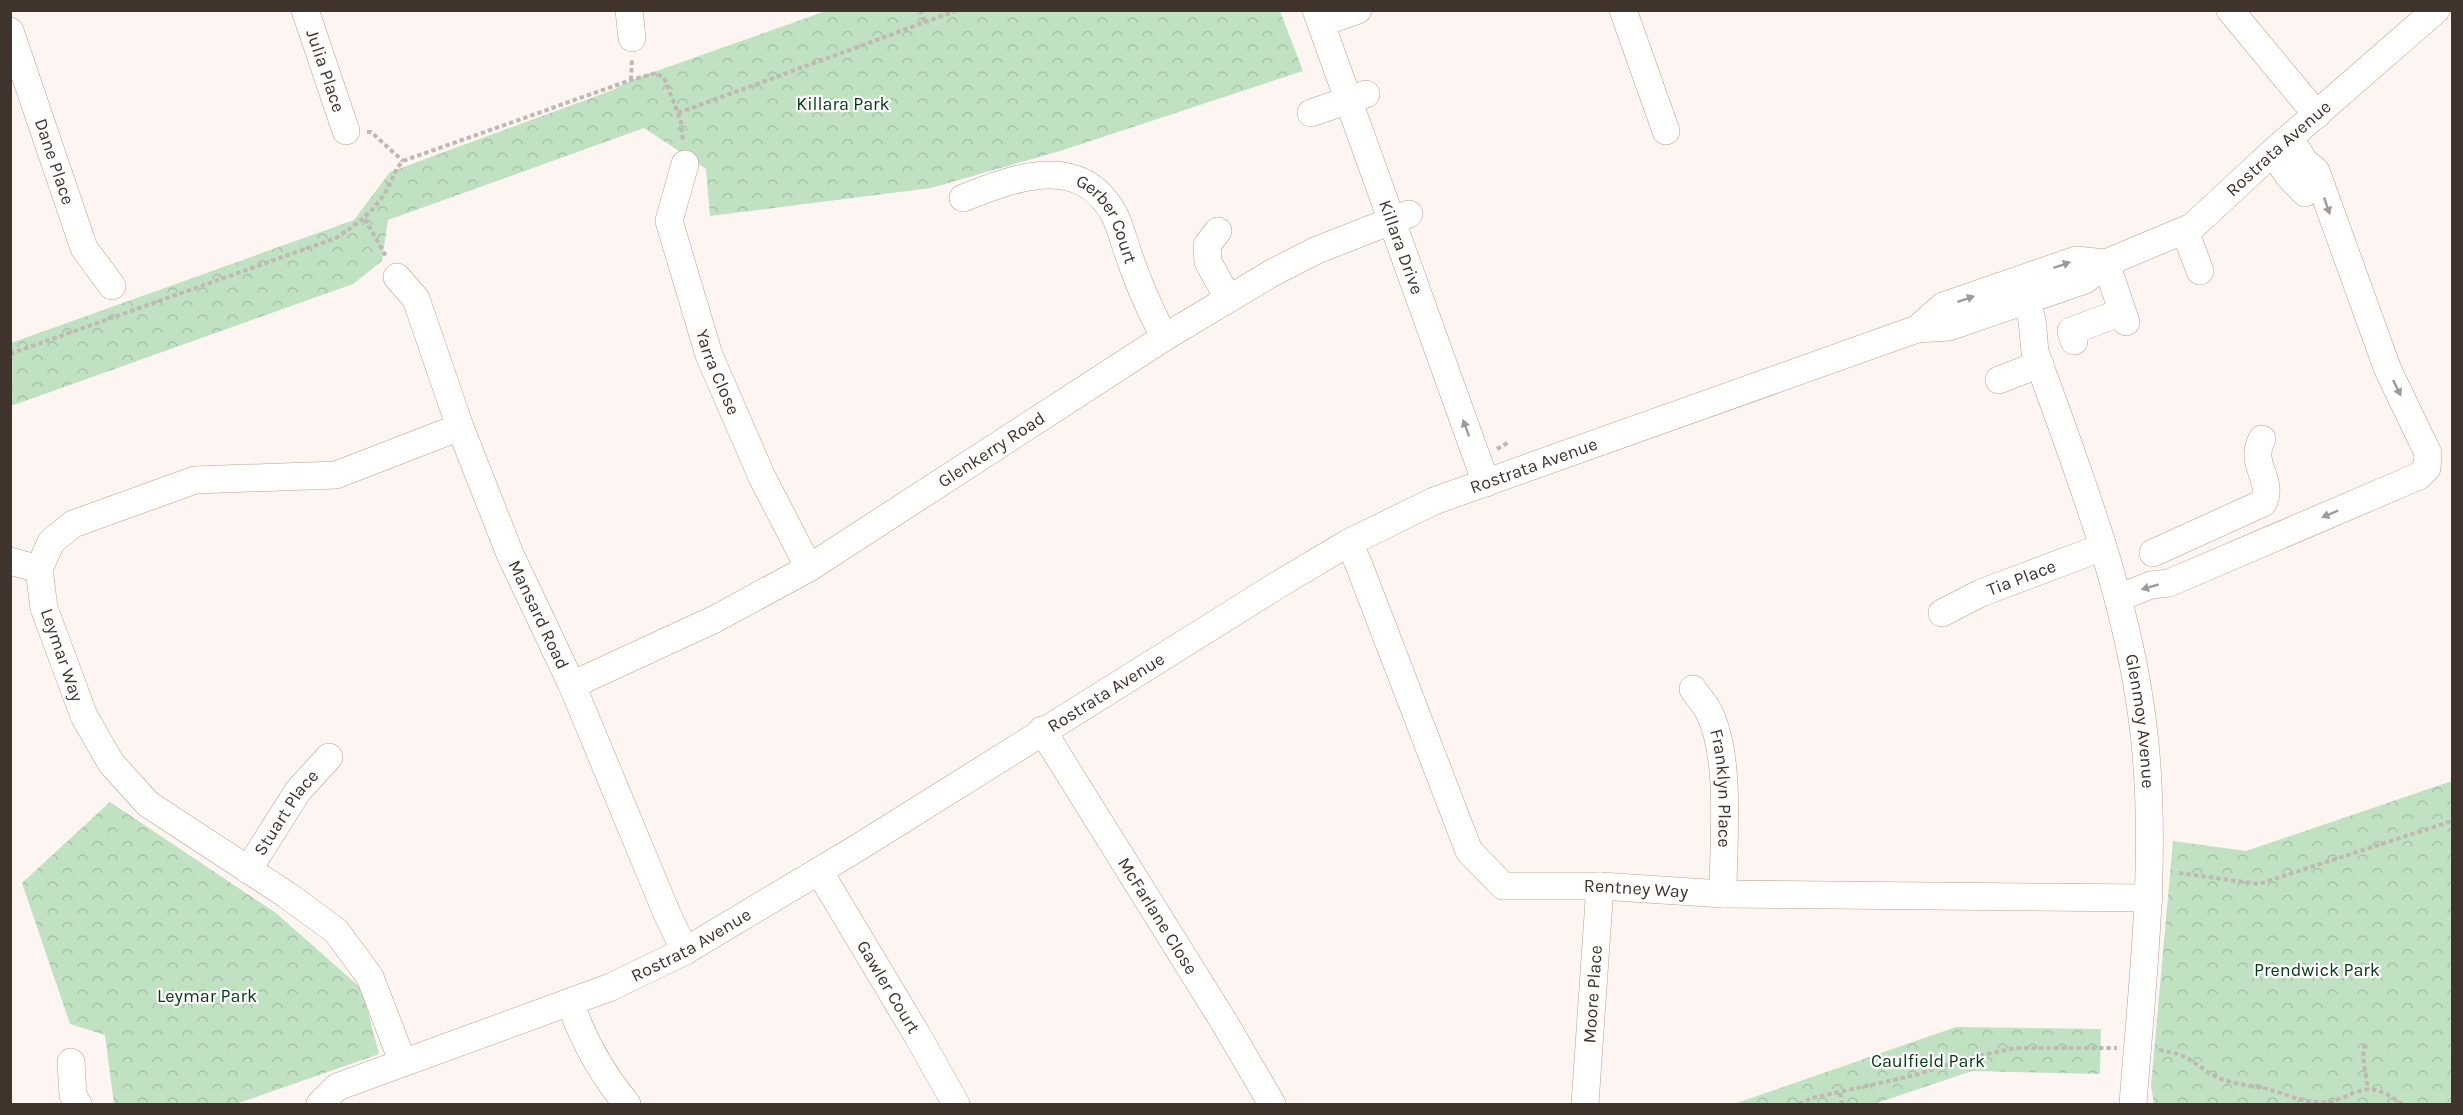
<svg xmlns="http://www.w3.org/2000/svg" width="2463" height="1115" viewBox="0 0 2463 1115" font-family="Karla,sans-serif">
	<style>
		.forest { fill: url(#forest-crowns) }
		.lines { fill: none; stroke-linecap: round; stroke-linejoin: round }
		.minor-casing { stroke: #be9e8d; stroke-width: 28 }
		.path { stroke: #c1b8b4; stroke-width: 4; stroke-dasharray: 4.5 3; stroke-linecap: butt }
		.minor { stroke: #fff; stroke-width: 27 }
		.oneway { fill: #a09996 }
		.labels { text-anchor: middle; stroke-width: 4.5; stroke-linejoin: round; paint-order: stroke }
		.street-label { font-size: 18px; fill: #40332c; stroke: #fff }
		.park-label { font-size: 18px; fill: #003a11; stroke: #fff }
	</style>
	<defs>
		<pattern id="forest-crowns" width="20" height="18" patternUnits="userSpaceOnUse" patternTransform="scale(1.5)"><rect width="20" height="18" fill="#c0e2c3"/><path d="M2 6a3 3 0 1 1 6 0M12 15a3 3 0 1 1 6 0" fill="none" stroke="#a6c2a8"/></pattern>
	</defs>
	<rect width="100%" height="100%" fill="#fcf5f2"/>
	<path class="forest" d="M826,11h454l23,60 -243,80 -129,37 -221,28 -4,-47 -62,-41 -256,92 -6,41 -29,23 -342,122v-63l343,-123 36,-48 223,-82 18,-10z
		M2452,781v323h-298l-3,-18 22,-245 73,10z
		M110,802l166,111 86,76 17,65 -143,50h-122l-9,-69 -35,-11 -48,-141z
		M1956,1027l145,2 -1,45 -128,-3 -98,33h-140z"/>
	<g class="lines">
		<defs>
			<g id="minor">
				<path id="s1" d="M305,10l41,121"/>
				<path d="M629,10l3,28"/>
				<path id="s2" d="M1316,10l170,473"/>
				<path d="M1623,10l43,121"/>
				<path d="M2230,10l87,105"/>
				<path d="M1321,23l37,-13"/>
				<path id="s3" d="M10,31l74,217 28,38"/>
				<path d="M1311,113l55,-19"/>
				<path d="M2273,152l15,23 17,18"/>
				<path id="s4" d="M685,164l-16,57 40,134 53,122 47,91"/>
				<path id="s5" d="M963,198c53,-21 120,-47 153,20 5,11 8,24 12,35 10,29 21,57 37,84"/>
				<path d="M1218,231l-11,14 1,17 20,36"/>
				<path d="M2185,231l15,40"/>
				<path d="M2106,263l20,59"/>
				<path id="s6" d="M397,277l19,22 44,128 50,127 62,131 96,231 17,35"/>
				<path id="s7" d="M2020,280l12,40 3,32c46,127 97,256 110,391 12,121 -3,241 -12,361"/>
				<path d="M1917,329l26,-23 133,-46 30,3"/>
				<path d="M2074,341l-3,-10 51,-19"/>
				<path d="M1999,380l41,-16"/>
				<path id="s8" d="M1348,543l9,17 112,291 34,35h97l123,8 426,4"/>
				<path d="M2153,553l110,-50c12,-22 -15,-39 -1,-64"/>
				<path d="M10,561l29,8"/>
				<path d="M2118,598l33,-13 18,-2 250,-107 8,-8 1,-15 -40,-83 -72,-199 -12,-10 -14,-23"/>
				<path id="s9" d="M1942,613l39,-20 122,-46"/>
				<path id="s10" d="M572,685l143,-66 94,-51 356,-231 107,-64 45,-23 92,-36"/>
				<path id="s11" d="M1693,689c5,8 12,15 16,23 23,47 14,130 14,182"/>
				<path id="s12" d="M1042,730l182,292 48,82"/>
				<path id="s13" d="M248,870l50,-79 31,-34"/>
				<path id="s14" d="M819,871l97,162 40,71"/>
				<path d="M570,1002c13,38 32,72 57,102"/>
				<path d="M71,1062l2,33 5,9"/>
				<path d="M403,1063l-33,-86 -34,-46 -49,-36 -139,-91 -37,-41 -27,-47 -40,-108 -5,-39 12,-27 22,-18 122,-44 141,-5 124,-48"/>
				<path id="s15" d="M320,1104l17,-17 274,-100 74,-36 174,-104 417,-261 72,-43 86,-42 483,-172 32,-2 136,-47 21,-17 86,-36 81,-75 163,-142"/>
				<path id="s16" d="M1585,1104l15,-218"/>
			</g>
		</defs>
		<use href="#minor" class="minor-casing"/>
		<path class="path" d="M920,10l5,13
			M631,80l1,-20
			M678,113l3,9 2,20
			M367,132h4l32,29
			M365,219l22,39
			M10,354l326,-116c21,-14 35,-24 49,-45 7,-11 9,-23 18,-32l228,-81 25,-7 8,5 14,35 280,-103
			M1497,449l12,-7
			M2179,873l80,11 193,-63
			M2365,1044l-2,13 5,33
			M2159,1050c31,4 33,14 58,27 16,8 36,8 54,13 14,4 29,11 44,12 39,3 44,-31 87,2
			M1840,1093l2,11
			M1799,1104l13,-6 104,-23 48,-16 51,-11h102"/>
		<use href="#minor" class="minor"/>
	</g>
	<defs><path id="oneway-solid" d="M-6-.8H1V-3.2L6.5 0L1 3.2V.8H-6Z" transform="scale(1.5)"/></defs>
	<g class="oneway">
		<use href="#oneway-solid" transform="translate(2327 206) rotate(71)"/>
		<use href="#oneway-solid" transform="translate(2062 265) rotate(-19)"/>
		<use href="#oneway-solid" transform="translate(1966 299) rotate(-19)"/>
		<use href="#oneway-solid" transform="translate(2397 388) rotate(64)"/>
		<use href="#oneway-solid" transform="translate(1466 428) rotate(-110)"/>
		<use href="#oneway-solid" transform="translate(2330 514) rotate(157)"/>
		<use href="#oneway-solid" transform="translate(2150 587) rotate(164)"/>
	</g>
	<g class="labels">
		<g class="street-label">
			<text dy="6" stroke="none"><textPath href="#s1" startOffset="64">Julia Place</textPath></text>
			<text dy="6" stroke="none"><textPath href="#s15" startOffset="2198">Rostrata Avenue</textPath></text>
			<text dy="6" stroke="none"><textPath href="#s3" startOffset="138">Dane Place</textPath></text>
			<text dy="6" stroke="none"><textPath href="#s5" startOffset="170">Gerber Court</textPath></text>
			<text dy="6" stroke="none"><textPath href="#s2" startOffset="252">Killara Drive</textPath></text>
			<text dy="6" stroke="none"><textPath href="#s4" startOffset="218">Yarra Close</textPath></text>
			<text dy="6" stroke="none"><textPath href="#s10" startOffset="482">Glenkerry Road</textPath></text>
			<text dy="6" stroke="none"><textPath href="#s15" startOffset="1378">Rostrata Avenue</textPath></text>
			<text dy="6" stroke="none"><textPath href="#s9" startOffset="87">Tia Place</textPath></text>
			<text dy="6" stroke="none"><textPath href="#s6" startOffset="368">Mansard Road</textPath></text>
			<text transform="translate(62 655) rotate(71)" y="6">Leymar Way</text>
			<text dy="6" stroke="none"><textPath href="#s15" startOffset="892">Rostrata Avenue</textPath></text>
			<text dy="6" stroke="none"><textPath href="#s7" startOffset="459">Glenmoy Avenue</textPath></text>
			<text dy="6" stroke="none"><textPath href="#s11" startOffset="106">Franklyn Place</textPath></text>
			<text dy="6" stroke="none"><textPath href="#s13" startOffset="69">Stuart Place</textPath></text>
			<text dy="6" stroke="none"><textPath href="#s8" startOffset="513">Rentney Way</textPath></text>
			<text dy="6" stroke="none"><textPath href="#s12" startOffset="219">McFarlane Close</textPath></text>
			<text dy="6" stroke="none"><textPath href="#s15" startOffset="406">Rostrata Avenue</textPath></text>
			<text dy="6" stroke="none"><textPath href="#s14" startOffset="135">Gawler Court</textPath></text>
			<text dy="6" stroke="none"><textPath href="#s16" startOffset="110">Moore Place</textPath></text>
		</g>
		<g class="park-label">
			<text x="843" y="110">Killara Park</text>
			<text x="2317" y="976">Prendwick Park</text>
			<text x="207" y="1002">Leymar Park</text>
			<text x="1928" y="1067">Caulfield Park</text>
		</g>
	</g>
	<rect width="2463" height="1115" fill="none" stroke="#40332c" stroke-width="24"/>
</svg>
